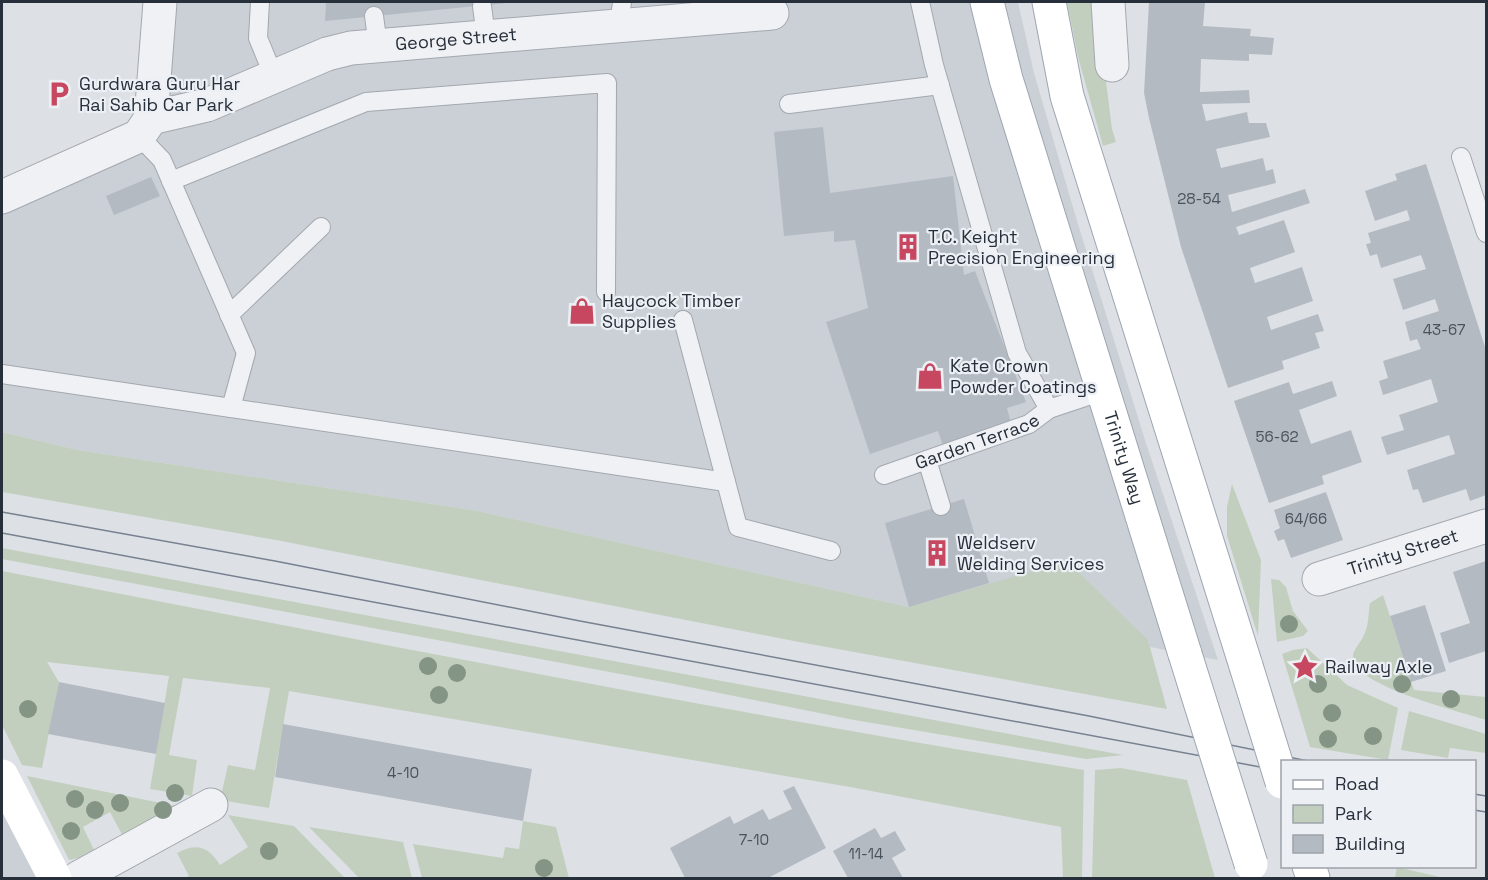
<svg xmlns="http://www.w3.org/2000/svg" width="1488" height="880" viewBox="0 0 1488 880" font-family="'Space Grotesk',sans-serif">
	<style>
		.built { fill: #cbd0d7 }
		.green { fill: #c3cfbe }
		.building { fill: #b4bac2 }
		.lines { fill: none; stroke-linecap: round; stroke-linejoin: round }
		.lane-casing { stroke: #a3a8af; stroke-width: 20 }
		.street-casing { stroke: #a3a8af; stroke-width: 35 }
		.primary-casing { stroke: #9da6b1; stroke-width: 35 }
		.lane { stroke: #eff1f5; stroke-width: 18 }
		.street { stroke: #eff1f5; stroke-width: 33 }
		.secondary { stroke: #fff; stroke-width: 33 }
		.primary { stroke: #fff; stroke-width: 33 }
		.tram { stroke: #77818f; stroke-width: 1.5 }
		.primary-bridge-casing { stroke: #9da6b1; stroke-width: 35; stroke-linecap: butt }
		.primary-bridge { stroke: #fff; stroke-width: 33 }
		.tree { fill: #859585 }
		.labels { text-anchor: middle; stroke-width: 4.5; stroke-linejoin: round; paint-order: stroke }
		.number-label { font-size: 15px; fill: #4a525d }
		.street-label { font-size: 18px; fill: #272f3b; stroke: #ecf0f4 }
		.poi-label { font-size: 18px; fill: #272f3b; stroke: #ecf0f4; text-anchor: start }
	</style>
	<rect width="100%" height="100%" fill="#dde1e6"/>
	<path class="built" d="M160,2h858l16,71 40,138 71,229 73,220 -68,-13 -2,-7 -239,-33 -431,-96 -400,-61 -76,-18v-235l137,-61z
		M2,797l42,81h-42z"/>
	<path class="green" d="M1067,2h29l16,127 4,13 -13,4 -25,-89z
		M2,432l76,18 400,61 431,96 158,-46 81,79 19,69 -368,-67 -523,-102 -274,-48z
		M1232,484l29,76 -3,76 -31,-100v-29z
		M2,548l1121,207 -37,4 -232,-39 -180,-36 -672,-125z
		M2,571c360,69 719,141 1082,199l-2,108h-19l-2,-51 -211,-40 -561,-96 -20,117 -49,-8 8,-35 27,5 15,-82 -87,-10 -14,77 28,5 -5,36 -42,-7 19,-113 -122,-14 12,20 -17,86 -20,-3 -20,-40z
		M1271,579l8,1 7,7 7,24 15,20 -5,5 -26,6z
		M1383,595l31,95 72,7v23c-27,-9 -125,-32 -133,-60 -2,-9 8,-17 11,-25 5,-10 4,-21 6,-32z
		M1307,648l40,37 51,23 -10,52 -78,-13 -28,-93 11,-4z
		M1409,711l77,23v19l-36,-5 -2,10 -47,-8z
		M1121,768l66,12 28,98h-123l3,-108z
		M27,776l159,32 -61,32 -15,-28 -27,15 13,27 -27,6z
		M228,815l66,11 51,52h-160l4,-2 -12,-23c20,-11 32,-6 43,12l28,-18z
		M523,821l33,6 13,51h-147l-9,-34 90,14 2,-11 14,2z
		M309,827l94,15 9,36h-53z
		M1397,866v1l47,11h-49z"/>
	<path class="building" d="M326,2h181v1l-182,18z
		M1149,2h56l-2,24 48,3 -1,7 24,2 -2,17 -23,-1v7l-48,-2 -1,33 49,-2 1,13 -48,1 4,17 41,-9 2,11h17l4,14 -54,12 5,19 42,-10 3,13 7,-2 3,14 -48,12 4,17 73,-23 5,14 -74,24 3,8 45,-15 11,32 -45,16 5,15 47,-16 11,34 -46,16 4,13 47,-16 6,17 -9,2 5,15 -38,13 2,8 -56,19 -47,-141 -32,-129 -5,-25z
		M823,127l7,66 123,-17 11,99 11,-4 51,131 -19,6 4,15 -68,23 -5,-15 -68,23 -44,-132 42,-14 -13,-68 -21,2v-11l-50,5 -10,-104z
		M1426,164l60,186v145l-16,6 -4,-12 -43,14 -5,-14 -5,1 -6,-20 48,-16 -6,-19 -62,20 -6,-18 23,-7 -5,-15 39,-13 -7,-23 -48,16 -4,-14 9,-3 -5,-17 38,-12 -4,-10 -7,2 -5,-19 34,-11 -4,-12 -32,11 -10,-31 33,-10 -5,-14 -40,13 -4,-14 -7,2 -4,-12 5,-1 -3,-10 42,-13 -3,-10 -32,11 -10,-30 32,-11 -2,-6z
		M151,177l9,19 -46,19 -8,-19z
		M1332,381l5,15 -38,14 12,34 40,-14 11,32 -40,14 2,8 -55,19 -35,-102 55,-19 4,12z
		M1326,492l17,48 -52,18 -7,-19 -6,2 -4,-10 6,-3 -6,-18z
		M964,499l25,84 -80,24 -24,-84z
		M1486,561v90l-37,12 -9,-30 30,-10 -17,-51z
		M1425,605l21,66 -35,11 -21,-66z
		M59,682l106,21 -9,51 -108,-20z
		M283,724l249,45 -9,52 -248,-44z
		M794,786l32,62 -58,30h-83l-15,-30 60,-32 4,8 29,-15 6,11 23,-11 -9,-18z
		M875,828l6,10 14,-7 11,19 -14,8 11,20h-55l-15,-27z"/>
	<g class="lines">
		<defs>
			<g id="lane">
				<path d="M260,2l-2,36 16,39"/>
				<path d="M920,2l14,63 83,288 32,56"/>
				<path d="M482,6l4,31"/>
				<path d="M374,16l4,30"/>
				<path d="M619,26l3,-24"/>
				<path d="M789,104l151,-19"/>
				<path d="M1461,157l25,76"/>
				<path d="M171,181l195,-79 241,-19 -1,209"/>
				<path d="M229,315l92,-88"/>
				<path d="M683,320l55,207 93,24"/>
				<path d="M2,374l229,34 15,-55 -84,-193 -23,-24"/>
				<path d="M231,408l495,74"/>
				<path d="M927,460l14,46"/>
				<path id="s1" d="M884,475l145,-51 20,-15 54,-18"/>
			</g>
			<g id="street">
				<path d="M1108,2l4,63"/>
				<path id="s2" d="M151,118l56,-13 120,-51 24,-6 421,-35"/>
				<path d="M2,197l137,-61 12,-18 9,-116"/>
				<path id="s3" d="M1319,579l167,-53"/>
				<path d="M78,878l133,-73"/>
			</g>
			<g id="primary">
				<path id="s4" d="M987,2l19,77 179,575"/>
				<path d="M1049,2l18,94 179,570"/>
				<path d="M1309,866l4,12"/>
			</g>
		</defs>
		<use href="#lane" class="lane-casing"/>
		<use href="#street" class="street-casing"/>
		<use href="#primary" class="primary-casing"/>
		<use href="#lane" class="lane"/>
		<use href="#street" class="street"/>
		<path class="secondary" d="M2,776l53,102"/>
		<use href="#primary" class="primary"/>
		<path class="tram" d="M2,512l273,49 305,60 509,95 224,46
			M2,533l1280,238
			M1474,794l12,2
			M1474,810l12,2"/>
		<defs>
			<path id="primary-bridge" d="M1185,654l66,210
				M1246,666l36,116"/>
		</defs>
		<use href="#primary-bridge" class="primary-bridge-casing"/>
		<use href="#primary-bridge" class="primary-bridge"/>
	</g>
	<g class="tree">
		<circle cx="1289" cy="624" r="9"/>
		<circle cx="428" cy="666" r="9"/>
		<circle cx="457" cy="673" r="9"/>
		<circle cx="1318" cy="684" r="9"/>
		<circle cx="1402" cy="684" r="9"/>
		<circle cx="439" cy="695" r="9"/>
		<circle cx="1451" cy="699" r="9"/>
		<circle cx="28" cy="709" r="9"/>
		<circle cx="1332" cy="713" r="9"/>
		<circle cx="1373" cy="736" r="9"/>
		<circle cx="1328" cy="739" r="9"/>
		<circle cx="175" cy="793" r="9"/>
		<circle cx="75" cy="799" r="9"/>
		<circle cx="120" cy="803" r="9"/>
		<circle cx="95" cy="810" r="9"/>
		<circle cx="163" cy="810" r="9"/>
		<circle cx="71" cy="831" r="9"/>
		<circle cx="269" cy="851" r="9"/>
		<circle cx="544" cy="868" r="9"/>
	</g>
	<defs>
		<symbol id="parking-bare" viewBox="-9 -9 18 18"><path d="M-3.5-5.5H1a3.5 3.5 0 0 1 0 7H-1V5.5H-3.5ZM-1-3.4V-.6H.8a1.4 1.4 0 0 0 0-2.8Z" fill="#c6475f" stroke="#ecf0f4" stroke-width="2.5" paint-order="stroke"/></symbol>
		<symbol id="building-bare" viewBox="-9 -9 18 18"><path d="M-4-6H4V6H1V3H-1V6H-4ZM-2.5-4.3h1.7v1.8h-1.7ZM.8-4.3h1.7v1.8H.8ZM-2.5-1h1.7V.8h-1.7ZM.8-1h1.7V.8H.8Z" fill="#c6475f" stroke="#ecf0f4" stroke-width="2.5" paint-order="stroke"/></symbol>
		<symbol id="shop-bare" viewBox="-9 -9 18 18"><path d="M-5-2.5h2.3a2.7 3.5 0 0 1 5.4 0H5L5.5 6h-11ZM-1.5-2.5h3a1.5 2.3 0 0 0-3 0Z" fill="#c6475f" stroke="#ecf0f4" stroke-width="2.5" paint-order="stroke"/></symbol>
		<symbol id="sight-bare" viewBox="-9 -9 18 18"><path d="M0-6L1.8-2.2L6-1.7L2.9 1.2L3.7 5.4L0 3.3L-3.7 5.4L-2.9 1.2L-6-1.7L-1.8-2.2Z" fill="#c6475f" stroke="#ecf0f4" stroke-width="2.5" paint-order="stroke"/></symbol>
	</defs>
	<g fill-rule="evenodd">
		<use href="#parking-bare" x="40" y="75" width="38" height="38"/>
		<use href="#building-bare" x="889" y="228" width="38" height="38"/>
		<use href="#shop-bare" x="563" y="292" width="38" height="38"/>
		<use href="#shop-bare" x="911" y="357" width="38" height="38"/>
		<use href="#building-bare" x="918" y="534" width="38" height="38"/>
		<use href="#sight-bare" x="1286" y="648" width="38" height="38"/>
	</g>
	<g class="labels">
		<g class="number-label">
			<text x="1199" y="204">28-54</text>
			<text x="1444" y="335">43-67</text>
			<text x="1277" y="442">56-62</text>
			<text x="1306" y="524">64/66</text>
			<text x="403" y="778">4-10</text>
			<text x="754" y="845">7-10</text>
			<text x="866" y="859">11-14</text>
		</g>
		<g class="street-label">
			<text dy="6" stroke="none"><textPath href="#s2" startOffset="318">George Street</textPath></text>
			<text dy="6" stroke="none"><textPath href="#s1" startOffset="99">Garden Terrace</textPath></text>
			<text dy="6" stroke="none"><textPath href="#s4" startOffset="476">Trinity Way</textPath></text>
			<text dy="6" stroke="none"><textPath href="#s3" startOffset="88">Trinity Street</textPath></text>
		</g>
		<g class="poi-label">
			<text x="79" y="90">Gurdwara Guru Har<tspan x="79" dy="21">Rai Sahib Car Park</tspan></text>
			<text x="928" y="243">T.C. Keight<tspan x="928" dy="21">Precision Engineering</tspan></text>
			<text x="602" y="307">Haycock Timber<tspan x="602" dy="21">Supplies</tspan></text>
			<text x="950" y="372">Kate Crown<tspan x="950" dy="21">Powder Coatings</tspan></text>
			<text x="957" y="549">Weldserv<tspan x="957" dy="21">Welding Services</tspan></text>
			<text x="1325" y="673">Railway Axle</text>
		</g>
	</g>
	<rect width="1488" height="880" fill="none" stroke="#272f3b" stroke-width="6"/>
	<rect x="1281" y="760" width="195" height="108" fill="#ecf0f4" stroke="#9da3aa" stroke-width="1.5"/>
	<rect x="1293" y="780" width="30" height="9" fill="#ffffff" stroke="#9da3aa" stroke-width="1.5"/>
	<text x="1335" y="790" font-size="18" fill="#272f3b">Road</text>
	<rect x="1293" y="805" width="30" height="18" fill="#c3cfbe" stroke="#9da3aa" stroke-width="1.5"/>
	<text x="1335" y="820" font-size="18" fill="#272f3b">Park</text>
	<rect x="1293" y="835" width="30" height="18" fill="#b4bac2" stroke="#9da3aa" stroke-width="1.5"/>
	<text x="1335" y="850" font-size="18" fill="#272f3b">Building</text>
</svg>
